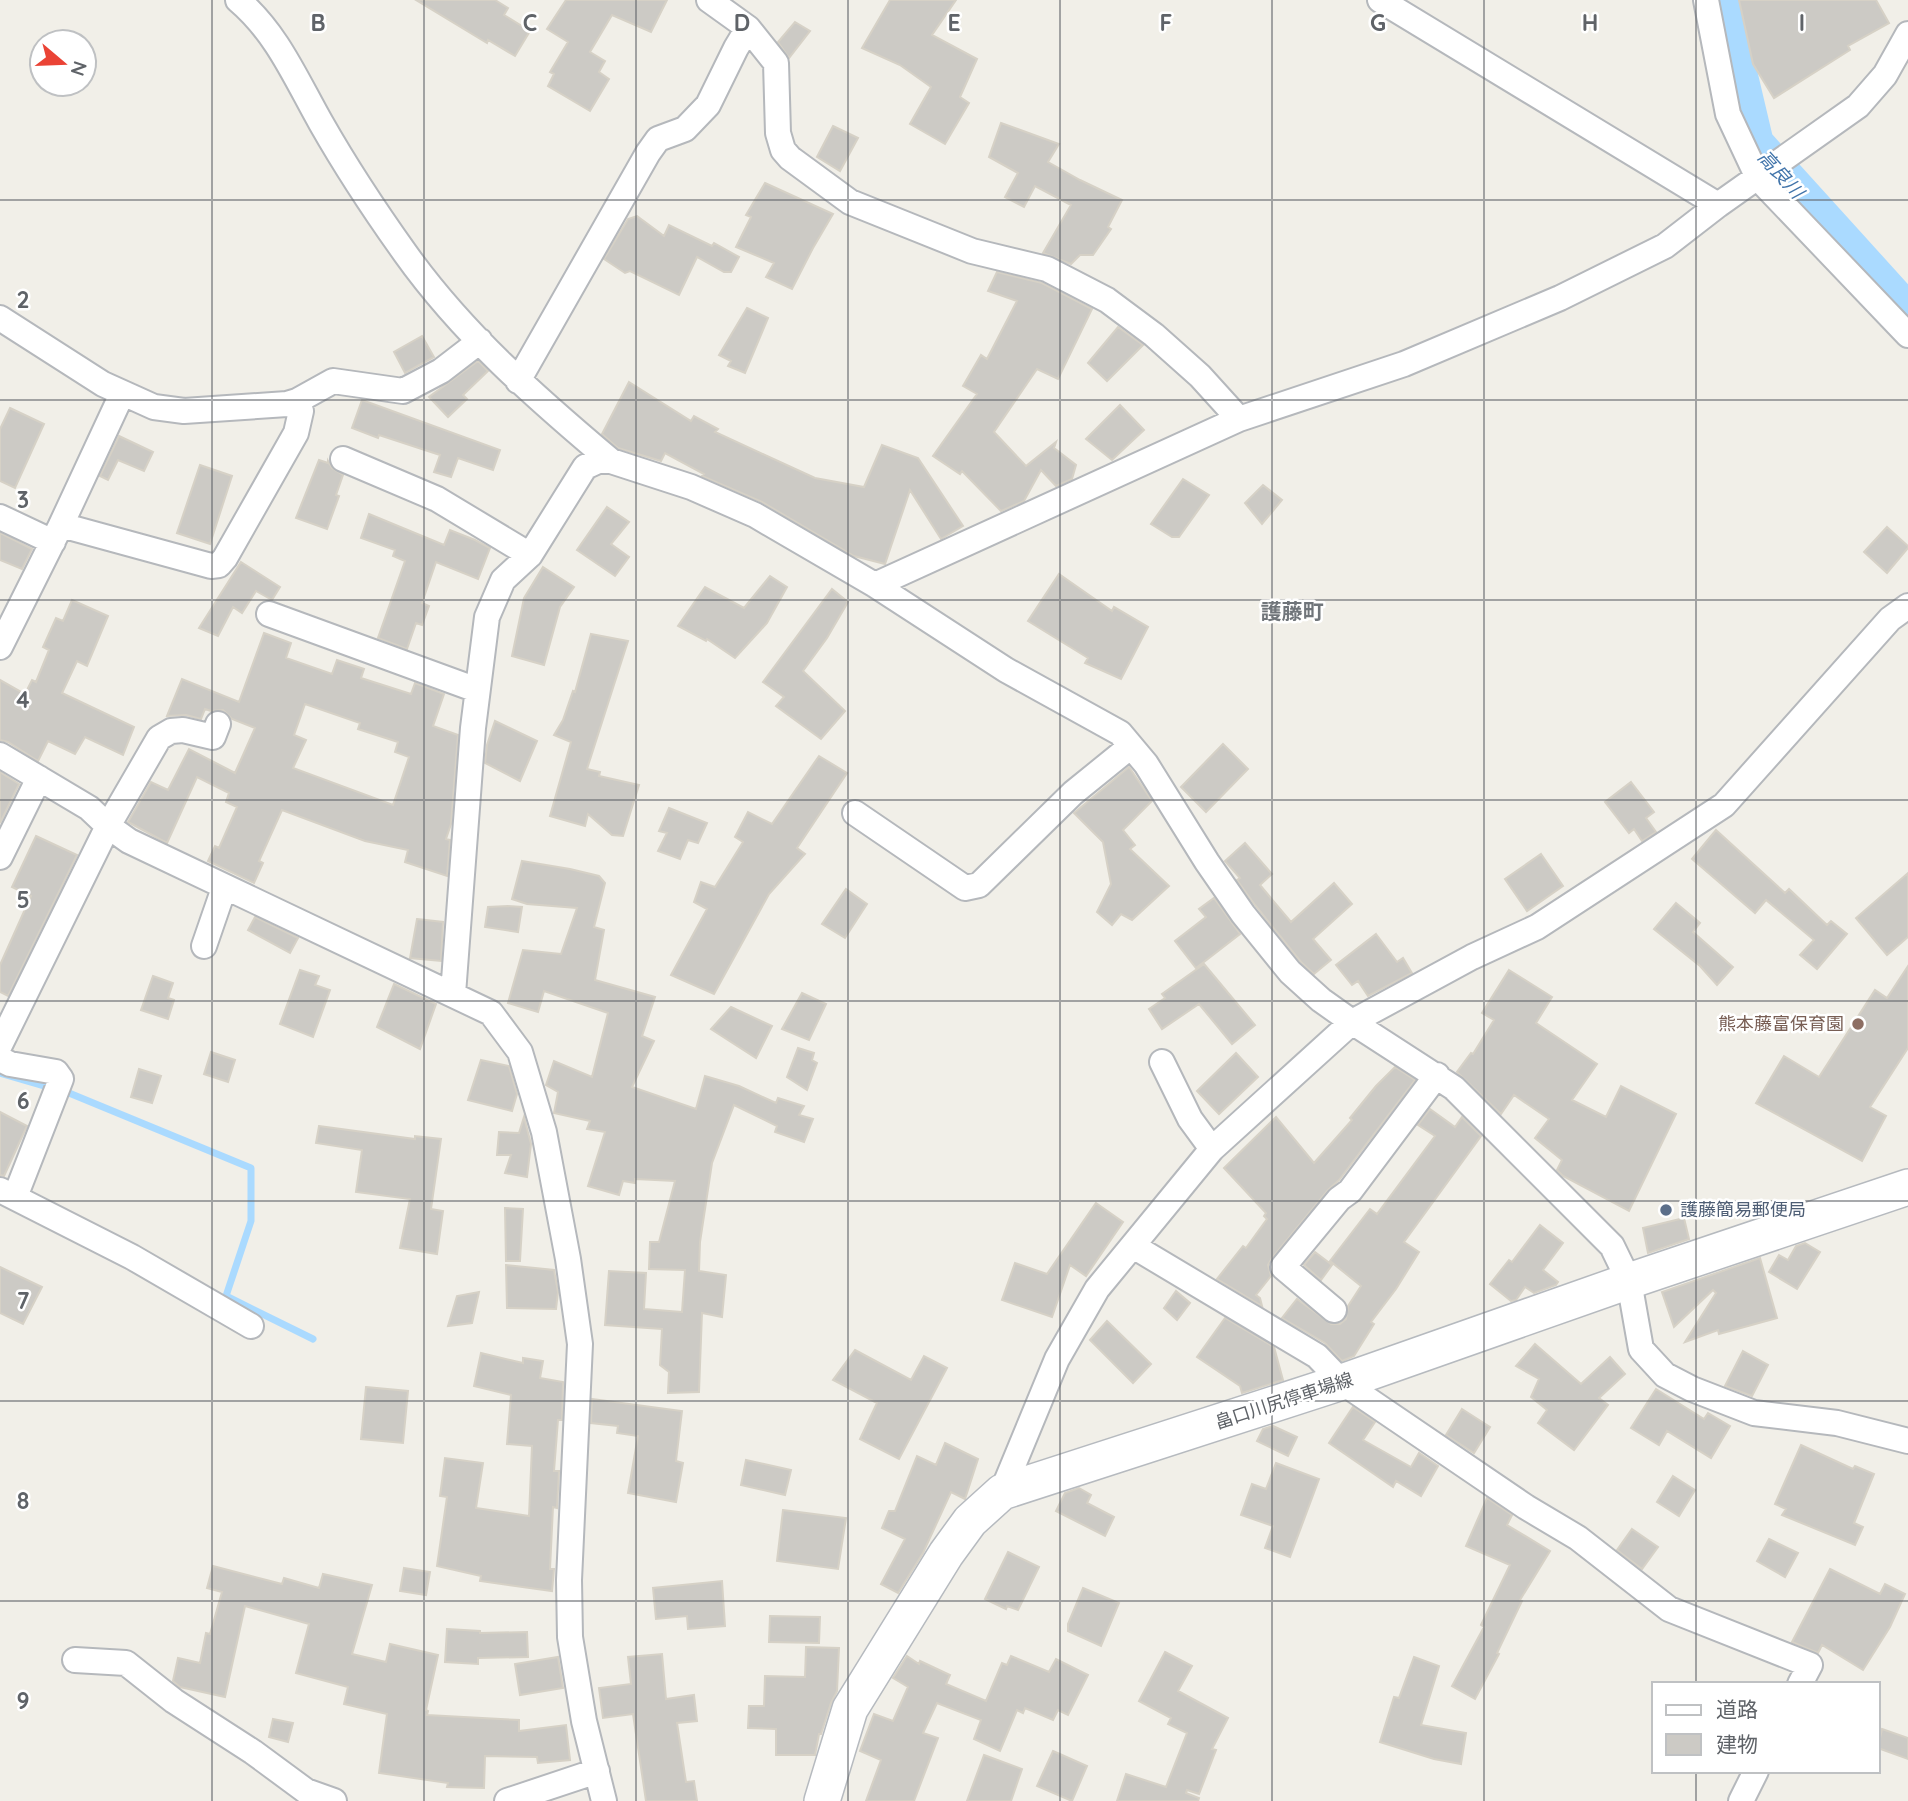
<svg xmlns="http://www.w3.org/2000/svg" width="1908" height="1801" viewBox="0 0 1908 1801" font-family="Quicksand,'Noto Sans JP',sans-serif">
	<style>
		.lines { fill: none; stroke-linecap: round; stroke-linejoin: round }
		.stream { stroke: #aadaff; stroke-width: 7 }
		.river { stroke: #aadaff; stroke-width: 40 }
		.building { fill: #cccac5; stroke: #d6d1c6; stroke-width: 2; fill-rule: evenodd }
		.street-casing { stroke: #b5b8bc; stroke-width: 28 }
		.secondary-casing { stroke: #b6babf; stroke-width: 38 }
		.street { stroke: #fff; stroke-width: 24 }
		.secondary { stroke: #fff; stroke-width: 35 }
		.grid { fill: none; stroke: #5f6368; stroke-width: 2; stroke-opacity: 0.55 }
		.education-dot { fill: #8d6e63; stroke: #fff; stroke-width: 2.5 }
		.service-dot { fill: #5c6f8a; stroke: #fff; stroke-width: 2.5 }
		.labels { text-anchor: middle; stroke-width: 5; stroke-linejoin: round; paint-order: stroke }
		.education-label { font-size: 18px; fill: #785e54; stroke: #fff; text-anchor: end }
		.service-label { font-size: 18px; fill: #4e5e75; stroke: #fff; text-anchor: start }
		.street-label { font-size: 18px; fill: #5f6368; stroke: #fff }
		.water-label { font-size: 19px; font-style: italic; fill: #4174aa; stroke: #fff }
		.quarter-label { font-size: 21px; font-weight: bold; fill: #70757a; stroke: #fff }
		.grid-label { font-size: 23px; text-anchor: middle; font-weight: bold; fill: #5f6368; stroke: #fff; stroke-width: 5; stroke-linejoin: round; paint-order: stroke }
	</style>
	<rect width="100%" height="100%" fill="#f1efe8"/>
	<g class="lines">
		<path class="stream" d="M0,1073l44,13
			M69,1093l182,75v53l-25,75 87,43"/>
		<path class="river" d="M1720,0l34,144 154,170"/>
	</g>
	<path class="building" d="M416,0h79l13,8 -4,7 26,16 -15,25 -27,-16 -1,3z
		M566,0h101l-16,32 -39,-17 -22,37 15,9 -6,11 10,7 -19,32 -42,-25 6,-12 -4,-2 18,-30 -21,-13z
		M890,0h66l-24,35 45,24 -17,38 9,6 -24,41 -35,-20 21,-37 -31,-22 -38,-17z
		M1739,0h137l13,23 -41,23 2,4 -76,48 -21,-34z
		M795,22l15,9 -21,27 -11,-16z
		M1001,123l58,21 -11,18 32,18 42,20 -14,27 3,2 -18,26h-13l-9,9 -28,-11 28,-48 -36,-19 -11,21 -19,-10 13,-24 -29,-16z
		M833,126l25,12 -18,33 -23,-14z
		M765,183l68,31 -20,34 -21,41 -26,-12 8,-14 -38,-16 15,-30 -5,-2z
		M637,216l27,20 5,-11 43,21 2,-3 25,14 -8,15h-7l-27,-15 -18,38 -49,-24 -5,2 -21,-14 24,-40z
		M997,272l45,11 50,26 -34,70 -21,-10 -43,63 32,34 30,-24 -2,6 22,17 -4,14 -16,7 -15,-16 -17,31 -23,10 -39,-40 -2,3 -27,-18 44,-62 -14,-8 18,-31 6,4 30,-58 -29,-10z
		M747,308l21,10 -23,55 -17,-7 3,-5 -12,-6z
		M1118,327l25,18 -36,36 -19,-18z
		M422,336l12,21 -29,16 -11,-21z
		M478,361l10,10 -25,24 4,4 -19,18 -19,-20z
		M629,382l62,39 3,-5 24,13 -3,3 100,46 49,9 18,-42 36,13 45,68 -22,13 -31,-49 -25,74 -31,-8 -92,-54 -60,-26 2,-2 -39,-21 -4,8 -43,-13 -16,-14z
		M362,400l138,50 -7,20 -35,-12 -7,19 -17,-5 6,-17 -61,-20 -1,3 -26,-10z
		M1120,405l24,25 -32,30 -26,-21z
		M10,408l34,16 -29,64 -15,-7v-52z
		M119,436l34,16 -9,19 -26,-11 -10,20 -8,-4z
		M319,460l9,3v-2l4,7 11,7 -7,20 3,1 -12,33 -31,-11z
		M200,465l32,11 -22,68 -33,-11z
		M1183,479l26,16 -30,42h-7l-21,-13z
		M1263,485l19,15 -20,24 -17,-21z
		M607,507l22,15 -18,22 18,13 -14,19 -38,-26z
		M369,514l75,31 6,-15 25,10 15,8 -12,31 -42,-17 -14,41 7,3 -7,19 -6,-2 -9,26 -29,-11 27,-77 -12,-5 2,-6 -34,-12z
		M1887,527l21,19v2l-21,25 -23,-21z
		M0,533l32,16 -10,20 -22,-9z
		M241,562l39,25 -8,13 -16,-9 -14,22 -9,-6 -15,29 -19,-8z
		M543,567l31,20 -14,20 -16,58 -32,-9 12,-58z
		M1059,574l53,37 2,-4 34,20 -27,52 -36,-16 3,-5 -60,-37z
		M770,576l17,11 -20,36 -32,35 -28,-19 -1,2 -28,-15 27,-39 39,21z
		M832,589l16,13 -21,36 -24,33 42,40 -24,28 -45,-33 8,-9 -21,-15z
		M72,600l36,16 -21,50 -10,-5 -15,32 72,34 -11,28 -38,-18 -10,17 -27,-13 -10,20 -30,-19 -8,-2v-60l25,14 7,-14 4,2 13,-32 -6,-3 13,-29 7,3z
		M264,633l27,10 -5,15 46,16 5,-14 27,9 -3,9 50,16 4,-11 29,11 -11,32 25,9 -7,89 -5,15 4,1 -3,36 -42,-14 3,-12 -43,-9 -83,-31 -23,51 4,2 -9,20 -46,-22 7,-15 4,2 18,-41 -11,-5 3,-9 -32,-16 -30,66 -39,-21 23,-40 17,8 21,-41 46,24 20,-45 -23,-9 -9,-9 -12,1 -6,-2 -4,10 -15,-4 -19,1 15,-37 57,23zM305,704l55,19 -2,6 40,13 -3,10 14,5 -16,48 -100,-37 13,-28 -12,-5z
		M591,634l37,7 -41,128 13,3 -1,4 40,9 -16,51 -11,-1 -24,-21 -3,12 -35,-10 21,-74 -17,-7 9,-15 10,-29 2,1z
		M495,721l42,20 -17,40 -35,-18 2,-18z
		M1223,744l25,25 -42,43 -25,-25z
		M819,756l28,17 -50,75 8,6 -36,40 -55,100 -43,-19 36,-66 -13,-7 7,-20 14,5 28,-45 -8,-5 13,-25 24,12z
		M1129,767l23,34 -29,29 12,15 -5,4 39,37 -37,34 -11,-6 -9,11 -15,-13 14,-28 -8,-42 -29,-29z
		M0,772l19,12 -19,39z
		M1631,782l23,30 -8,6 10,14 -14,9 -8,-12 -5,4 -24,-31z
		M669,808l38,15 -9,20 -10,-3 -8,19 -22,-8 9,-18 -8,-2z
		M1716,830l69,63 4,-4 38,36 4,-4 16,13 -30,35 -17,-14 14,-15 -48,-40 -11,13 -63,-54z
		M36,836l41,19 -69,141 -8,-4v-27l31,-69 -19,-9z
		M1245,843l27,31 -12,11 31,37 43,-39 18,21 -39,35 18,21 -17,14 -13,-12 -46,-57 -18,-25 3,-2 -15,-17z
		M1541,854l22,32 -36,25 -22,-32z
		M522,861l48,8 29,7 6,7 -11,44 10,3 -9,50 60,17 -13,39 12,5 -22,46 64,22 9,-33 34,10 37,17 2,-5 26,8 -5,9 14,4 -9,23 -29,-10 2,-6 -43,-21 -22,58 -12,79 -1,29 27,4 -4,42 -20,-4 -3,79 -31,1 1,-21 -9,-7 2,-36 -57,-4 4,-54 37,2 -2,36 38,3 3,-42 -36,-1 1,-27h9l16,-61 -40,-2v4l-12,-2 -4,14 -31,-9 17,-54 -18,-3 3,-8 -36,-8 4,-21 -12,-7 8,-24 38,16 16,-64 -64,-22 -6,21 -30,-9 15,-53 38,4 16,-46 -50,-4 -15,-5z
		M1908,873v64l-21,18 -31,-37z
		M846,889l21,15 -22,34 -23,-14z
		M1214,898l26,36 -44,34 -21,-27 31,-24 -7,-8z
		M1676,903l24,20 -7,9 40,35 -16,18 -17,-19 -46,-37z
		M508,906l14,1 -4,25 -33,-5 3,-20z
		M255,917l43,21 -8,15 -42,-23z
		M417,919l26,3 -2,39 -31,-3z
		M1376,934l21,28 6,-4 9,15 -44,23 -10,-15 -6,4 -16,-20z
		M1204,964l51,61 -23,19 -33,-40 -37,25 -13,-20 16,-11 -3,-4z
		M1908,966v82l-38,59 16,9 -24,45 -106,-58 28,-47 35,21 56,-87 12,8z
		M300,970l19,6 -4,9 15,5 -17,47 -33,-13z
		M1509,970l43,27 -16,26 61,41 -25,36 34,17 15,-31 55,28 -47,97 -66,-35 -6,-6 5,-10 -27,-22 14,-19 -35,-24 -13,19 -44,-42 14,-19 2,1 21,-34 -12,-7z
		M153,976l20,7 -5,15 6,2 -6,19 -27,-9z
		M394,984l42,20 -16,45 -43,-22z
		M802,993l24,11 -17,36 -27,-11z
		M731,1007l41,19 -16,32 -45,-29z
		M798,1048l16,5 -2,7 5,3 -10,27 -20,-13z
		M211,1052l24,8 -7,22 -24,-8z
		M1236,1053l22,24 -39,37 -22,-23z
		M481,1060l28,6 8,28 -5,17 -44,-11z
		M1395,1067l20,13 -76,100 -11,10 -56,68 -4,7 3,11 -15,19 4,3 2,8 -45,-27 26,-33 3,2 21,-29 -3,-3 2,-3 -42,-45 52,-51 38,46 38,-43 -2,-2 26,-32z
		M139,1069l22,7 -9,27 -21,-6z
		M1430,1109l25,18 7,-10 19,19 -77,106 15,10 -23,37 -25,33 3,2 -20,32 -12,5 -17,-18 -43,-25 15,-19 34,25h9l6,-5 2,-13 13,-20 -31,-25 40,-52 7,5 58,-78 -17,-11z
		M0,1112l27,14 -23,50 -4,-1z
		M524,1117l7,27 -4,33 -22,-4 6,-18h-14l2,-23 20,1z
		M319,1126l96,13v-3l26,3 -10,70 12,2 -6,43 -37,-6 10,-49 -54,-7 6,-42 -46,-7z
		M1096,1203l27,19 -37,54 -16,-11 -18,52 -50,-17 13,-37 32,11z
		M505,1208l18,1 -3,52h-14z
		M1684,1218l5,21 -41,14 -5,-25z
		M1540,1225l23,18 -20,27 15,12 -2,3 -22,8 -9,-6 -9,13 -5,1 -21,-17 19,-24 3,2z
		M1805,1243l15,9 -23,37 -28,-17 10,-17 9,5 8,-14z
		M1315,1252l17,13 -11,15 -17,-15z
		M1760,1258l17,60 -58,16 -1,-4 -33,12 31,-49 -3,-3 -39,37 -12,-35z
		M506,1265l48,5 4,22 -2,17 -49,-1z
		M0,1267l42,20 -19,37 -23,-11z
		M1176,1291l14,12 -13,17 -13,-12z
		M479,1292l-7,31 -24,3 9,-30z
		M1225,1318l49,29 9,33 -41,13 -2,-7 -43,-29z
		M1107,1321l44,43 -18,19 -43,-43z
		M1535,1344l46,40 29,-27 15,17 -26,24 9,7 -34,45 -36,-27 9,-13 -16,-13 8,-18 -23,-13z
		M855,1350l56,30 13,-24 23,12 -48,91 -39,-20 17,-36 -44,-23z
		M1743,1351l25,14 -16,31 -27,-10z
		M481,1353l42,10v-5l20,3 -3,17 23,4 -1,38h-4l-4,51h5l-2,37 -4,-1 -3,62h4l-2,22 -72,-10 1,-5 -44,-10 10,-69 -7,-1 5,-38 38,5 -7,45 53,8 3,-70 -25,-2 4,-49 -37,-9z
		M366,1387l42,4 -5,52 -42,-4z
		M1656,1389l48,30 4,-6 22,13 -19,32 -44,-27 -8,14 -28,-17z
		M592,1399l90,12 -6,50 7,2 -7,39 -48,-9 10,-57 -21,-3 1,-7 -27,-3z
		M1353,1407l22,15 -12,18 48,27 8,-14 19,13 -17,30 -25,-15 -3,6 -64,-44z
		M1462,1409l28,18 -16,26 -28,-18z
		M1273,1426l24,11 -9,19 -31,-15 6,-12z
		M945,1443l33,16 -13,40 -14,-7 -28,61 -25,40 -17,-9 24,-45 -23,-11 7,-17h6l22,-55 19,9z
		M1801,1445l52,24 2,-3 19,8 -20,49 9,4 -8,18 -73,-30 4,-6 -11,-5z
		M746,1460l45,10 -6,25 -44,-10z
		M1276,1463l43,16 -29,78 -25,-9 8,-22 -32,-11 11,-31 14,5z
		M1673,1476l22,14 -16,26 -22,-14z
		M1079,1488l12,7 -4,8 27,14 -9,19 -49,-25 9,-18z
		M1487,1498l25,17 -5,10 43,26 -30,49 2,1 -25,52 2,1 -24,45 -23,-13 32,-59 -3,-2 29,-60 -44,-19z
		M783,1510l63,8 -8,51 -61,-8z
		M1632,1529l26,18 -16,22 -25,-19z
		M1769,1539l29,14 -13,24 -28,-16z
		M1008,1552l31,15 -21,43 -11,-4 -1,3 -21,-10z
		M213,1566l69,18 2,-6 35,10 4,-14 49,11 -20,69 34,8 4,-18 48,11 -12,55 2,1 -1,4 92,5v11l47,-6 4,35 -32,3 -1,-6 -52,-1 -1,32 -37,-1 1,-4 -69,-10 8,-59 -43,-10 4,-17 -52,-14 13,-49 -64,-18 -20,91 -45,-10 -7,-6 5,-23 22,5 6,-30 4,1 12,-42 -15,-4z
		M404,1568l26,4 -4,23 -26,-4z
		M1830,1569l50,25 5,-10 20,10 -15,33 -27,43 -41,-25 -4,8 -26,-11z
		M722,1581l3,45 -37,3 -1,-13 -31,3 -3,-31z
		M1083,1588l36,15 -18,43 -33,-15v-7z
		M770,1616l50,1 -1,26 -50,-1z
		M447,1629l33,2v2l47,-1 1,25 -50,1v6l-33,-2z
		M806,1647l33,1 -2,43 -6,12 -10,31h-2l-4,21h-39v-26l-28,-1 1,-22h15l1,-30 40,1z
		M1165,1652l27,14 -14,25 50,27 -16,31 4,1 -17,44 -12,-4 -1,3 13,5 -1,3h-81l9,-27 40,13 21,-54 -19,-9 3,-6 -32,-17z
		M662,1654l4,45 28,-4 3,26 -20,2 9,59 8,-1 3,20h-51l-13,-87 -30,4 -4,-30 32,-4 -3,-27z
		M907,1656l12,8 1,-3 30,14 -4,9 40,17 16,-38 5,2 4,-9 38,16 7,-13 32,16 -20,40 -10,-5 -5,10 -28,-12 -2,5 -6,-3 -17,41 -26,-12 7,-19 -44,-17 -14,30 15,5 -24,63h-48l15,-41 -21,-9 14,-37 19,7 15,-34 -15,-9z
		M558,1657l5,31 -43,7 -5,-31z
		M1414,1657l25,9 -18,59 45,8 -5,31 -27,-5 -54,-17 14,-45 5,1z
		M273,1719l20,4 -5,19 -19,-5z
		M1882,1729l26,9v21l-30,-11z
		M1053,1751l34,15 -15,35 -35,-15z
		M984,1755l38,14 -11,32h-44z"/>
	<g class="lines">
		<defs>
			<path id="street" d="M238,0c39,33 58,79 83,123 25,44 54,88 84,130 57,80 131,145 206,208
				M709,0l39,28 28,35 2,70 5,17 7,8 60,44 122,49 75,18 60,31 47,35 46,41 39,43
				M1380,0l338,205
				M1706,0l22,114 30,64 150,157
				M0,318l103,66 51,23 30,4 103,-7 10,-3 36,-20 70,10 38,-20 39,-30
				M518,381l130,-228 10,-14 27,-10 23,-24 28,-57 12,-20
				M343,459l94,40 93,56
				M0,517l53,25
				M61,525l150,41 8,-1 6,-7 71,-125 5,-22 -4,-10
				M875,585l364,-166 165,-55 156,-66 105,-52 53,-41 140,-99 27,-31 23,-41
				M269,614l208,76
				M0,647l61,-122 61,-131
				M0,755l89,53 19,18 21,15 362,172 29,39 24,80 24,127 12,85 -11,236 1,57 14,84 20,80
				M855,813l110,75 14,-3 94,-92 58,-47
				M0,857l39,-79
				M204,946l20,-58
				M453,994l20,-266 14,-111 16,-37 27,-25 55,-88 13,-6h13l80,26 64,28 120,70 131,85 114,63 26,31 61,98 36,52 47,58 31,28 31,22 102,66 158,158 17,35 12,68 24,26 27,14 62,24 83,10 71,18
				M0,1045l108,-219 51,-88 12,-7 12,-1 30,7 5,-13
				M0,1059l10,5 46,8 5,7 -46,118
				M1162,1062l28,57 22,30
				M0,1190l132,67 119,69
				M1133,1246l184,110 25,26 184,125 52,31 91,71 141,56 -10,19
				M1334,1310l-51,-43 56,-68 11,-8 87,-116
				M1002,1492l55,-133 40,-70 115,-140 140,-127 120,-65 65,-30 187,-122 166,-186 18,-13
				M75,1660l51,3 48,38 79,51 53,39 28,10
				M507,1801l90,-30
				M1741,1801l15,-30"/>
			<path id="secondary" d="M822,1801l28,-92 96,-155 24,-33 32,-29 340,-110 287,-101 279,-94"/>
		</defs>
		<use href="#street" class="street-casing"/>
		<use href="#secondary" class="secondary-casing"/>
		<use href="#street" class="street"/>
		<use href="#secondary" class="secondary"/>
	</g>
	<path class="grid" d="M212,0v1801M424,0v1801M636,0v1801M848,0v1801M1060,0v1801M1272,0v1801M1484,0v1801M1696,0v1684M0,200h1908M0,400h1908M0,600h1908M0,800h1908M0,1001h1908M0,1201h1908M0,1401h1908M0,1601h1908M1696,1771v30"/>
	<circle class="education-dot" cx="1858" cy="1024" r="7"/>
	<circle class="service-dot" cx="1666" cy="1210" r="7"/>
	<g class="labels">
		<g class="education-label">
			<text x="1844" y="1030">熊本藤富保育園</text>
		</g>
		<g class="service-label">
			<text x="1680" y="1216">護藤簡易郵便局</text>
		</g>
		<g class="street-label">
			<text transform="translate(1284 1401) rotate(-18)" y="6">畠口川尻停車場線</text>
		</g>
		<g class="water-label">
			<text transform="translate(1781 174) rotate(48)" y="7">高良川</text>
		</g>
		<g class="quarter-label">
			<text x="1292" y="619">護藤町</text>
		</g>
	</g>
	<g class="grid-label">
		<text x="318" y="31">B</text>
		<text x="530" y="31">C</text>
		<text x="742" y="31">D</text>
		<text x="954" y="31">E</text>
		<text x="1166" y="31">F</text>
		<text x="1378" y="31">G</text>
		<text x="1590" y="31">H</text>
		<text x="1802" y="31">I</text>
		<text x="23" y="308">2</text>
		<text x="23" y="508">3</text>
		<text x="23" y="708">4</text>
		<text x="23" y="908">5</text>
		<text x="23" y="1109">6</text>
		<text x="23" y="1309">7</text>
		<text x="23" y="1509">8</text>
		<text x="23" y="1709">9</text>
	</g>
	<rect x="1652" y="1682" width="228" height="91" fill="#ffffff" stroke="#bfc1c3" stroke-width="2"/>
	<rect x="1666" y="1705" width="35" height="10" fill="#ffffff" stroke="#bfc1c3" stroke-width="2"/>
	<text x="1716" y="1717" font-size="21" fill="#5f6368">道路</text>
	<rect x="1666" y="1734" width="35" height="21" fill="#cccac5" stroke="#bfc1c3" stroke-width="2"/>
	<text x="1716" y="1752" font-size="21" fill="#5f6368">建物</text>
	<g transform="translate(63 63) rotate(109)"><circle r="33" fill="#ffffff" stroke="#bfc1c3" stroke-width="2"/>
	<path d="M0-5L12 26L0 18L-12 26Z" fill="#ea4335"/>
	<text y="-10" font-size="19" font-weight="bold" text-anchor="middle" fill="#5f6368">N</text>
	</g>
</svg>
